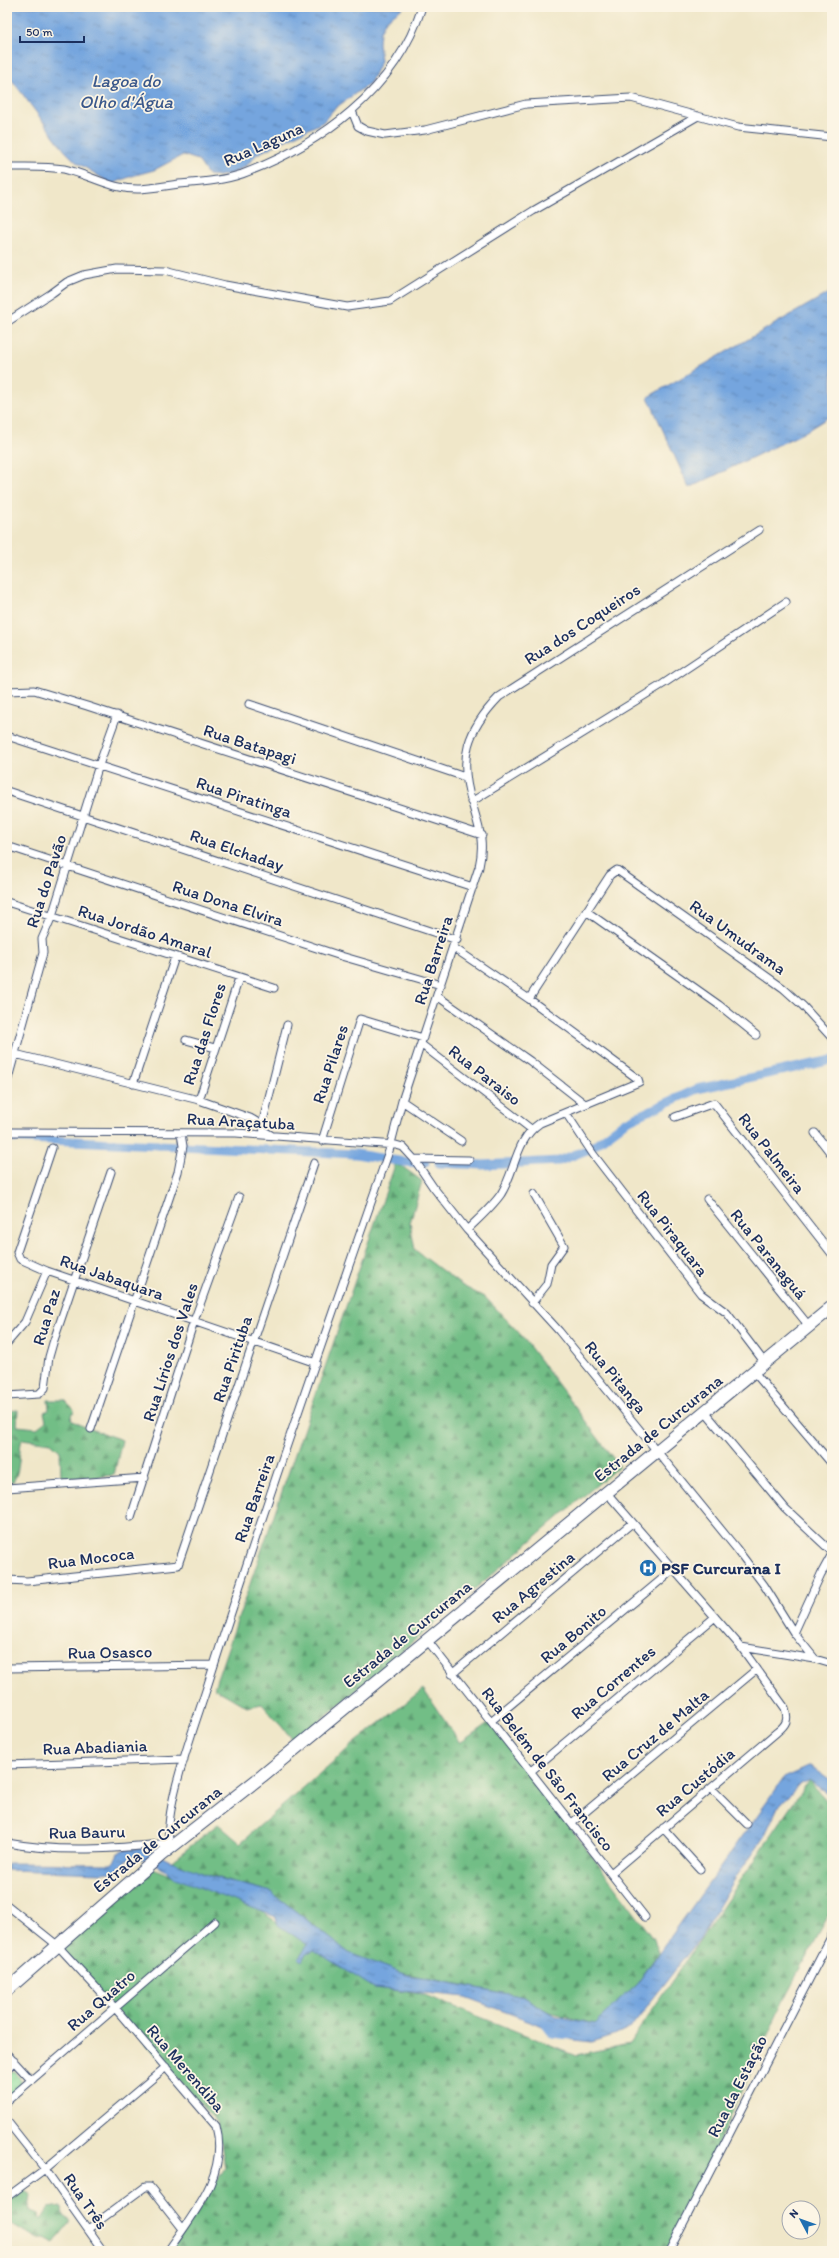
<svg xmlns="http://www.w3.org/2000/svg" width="839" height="2258" viewBox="0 0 839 2258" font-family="Itim,sans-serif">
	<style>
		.forest { fill: url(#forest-firs); stroke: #467672 }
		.park { fill: url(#park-dots); stroke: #54877e }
		.water { fill: url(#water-ripples); stroke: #486a9e }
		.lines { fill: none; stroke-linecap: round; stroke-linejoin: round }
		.canal { stroke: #74a5de; stroke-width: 9 }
		.minor-casing { stroke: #3b4b6e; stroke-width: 9 }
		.primary-casing { stroke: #3b4b6e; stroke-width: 14 }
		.minor { stroke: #fff; stroke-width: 7 }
		.primary { stroke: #fff; stroke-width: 12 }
		.labels { text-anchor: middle; stroke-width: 3.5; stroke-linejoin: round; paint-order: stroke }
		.street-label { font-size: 17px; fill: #1b2f5e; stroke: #fcf5e5 }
		.poi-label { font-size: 17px; font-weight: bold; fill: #1b2f5e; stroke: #fcf5e5; text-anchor: start }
		.water-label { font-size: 18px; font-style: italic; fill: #3a588b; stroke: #fcf5e5 }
	</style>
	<defs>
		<pattern id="forest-firs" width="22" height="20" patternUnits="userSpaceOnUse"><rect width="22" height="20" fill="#72be86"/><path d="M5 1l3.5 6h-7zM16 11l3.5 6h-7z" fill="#5d9b71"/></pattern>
		<pattern id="park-dots" width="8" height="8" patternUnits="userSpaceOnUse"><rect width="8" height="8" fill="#8ddf9f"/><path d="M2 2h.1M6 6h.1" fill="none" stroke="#79c08b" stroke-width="1.8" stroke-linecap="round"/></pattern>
		<pattern id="water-ripples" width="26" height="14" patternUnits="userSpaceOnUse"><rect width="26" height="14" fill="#74a5de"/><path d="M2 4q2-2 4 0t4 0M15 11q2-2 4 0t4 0" fill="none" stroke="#5e87b7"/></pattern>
	</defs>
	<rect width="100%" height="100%" fill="#fcf5e5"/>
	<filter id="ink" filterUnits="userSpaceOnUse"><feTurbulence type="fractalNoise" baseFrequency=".025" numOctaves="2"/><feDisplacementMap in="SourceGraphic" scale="8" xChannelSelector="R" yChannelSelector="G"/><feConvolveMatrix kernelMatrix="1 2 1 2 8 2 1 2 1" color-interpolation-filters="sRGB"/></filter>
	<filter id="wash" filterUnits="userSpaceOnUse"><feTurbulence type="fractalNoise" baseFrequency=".012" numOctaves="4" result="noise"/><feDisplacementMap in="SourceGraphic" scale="16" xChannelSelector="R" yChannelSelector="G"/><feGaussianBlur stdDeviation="0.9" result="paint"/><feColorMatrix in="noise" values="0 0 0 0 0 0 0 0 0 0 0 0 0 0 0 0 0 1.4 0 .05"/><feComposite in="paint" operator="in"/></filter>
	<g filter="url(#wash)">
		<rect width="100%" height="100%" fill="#f0e7c9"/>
		<path class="forest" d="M396,1162l26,19 -12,42 5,27 46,35 25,13 35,37 98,131 -324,276 -33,-38 -15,3 -33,-19z
			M48,1400h17l9,9 -3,11 14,7 37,13 -8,35 -33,4 -20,-2 -1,-26 -9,-8 -29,-4c-4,14 -1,31 -9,43l-6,-3v-68l11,-1 -1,16 20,2 9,-7 -2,-9 5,-2z
			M423,1689l37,54 31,-22 163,218 4,14 -21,31 -43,40 -44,-12 -26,-15 -122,-24 -53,-20 -78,-61 -103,-28 50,-40 22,19 110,-96z
			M809,1780l23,27v103l-45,83 -118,258h-498l54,-83 -7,-45 -157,-173 92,-82 106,42 115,78 48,6 154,61 53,-11z
			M23,2190l8,5 -2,14 9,4 3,7 8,-12 13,-2 1,10 8,5 -17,21 -9,-5 -7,2 -28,-16 -3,-6v-16z"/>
		<path class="park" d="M15,2071l7,12 -15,14v-20l4,-5z"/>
		<path class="water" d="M7,7h397l-18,13 -6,12 -1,11 2,18 -11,22 -36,26 -11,13 -66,32 -10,11 -14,8 -14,3 -11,-1 -10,-15 -15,-5 -29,15 -22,6 -20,8 -36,-22 -11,-11 -53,-71 -5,-3z
			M832,291v124l-29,18 -114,55 -41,-91z
			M811,1766l21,15v15l-23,-16 -9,4 -23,25 -13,28 -28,40 -36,61 -69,89 -17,8 -22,7 -19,-2 -43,-19 -65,-24 -91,-9 -60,-38 -7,3 -4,8 -5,-3 10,-13 -30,-20 -2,-8 -103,-40c-15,-14 -24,-20 -46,-18l-10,12 -14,2 -96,-3v-7l106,1 5,-11 13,-5 17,1 20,11 45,17 58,15 78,61 58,22 117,22 32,19 38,8 43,-40 147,-206z"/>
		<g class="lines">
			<path class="canal" d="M7,1138l349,16 48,8 21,1
				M439,1163l44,2 76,-4 30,-12 36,-27 72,-33 135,-29
				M543,2021l9,12 18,2"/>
		</g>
	</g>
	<g filter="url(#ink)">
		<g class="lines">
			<defs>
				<path id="minor" d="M352,111l6,15 9,5 18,4 40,-5 101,-26 105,-6 107,29 94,10
					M7,167c19,0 39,-1 57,2 27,6 48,21 76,20 13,-1 26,-3 39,-5 21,-2 42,-3 63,-10 78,-29 154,-84 180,-167
					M7,322l45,-29 15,-11 17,-7 33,-6 48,1 60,15 122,22 43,-6 143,-90 165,-95
					M7,691l27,-1 53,16 395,129
					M249,704l216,73
					M7,736l466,151
					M7,791l450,149
					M471,802l192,-118 123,-82
					M7,846l334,110 100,29
					M7,902l267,86
					M586,911l133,94 37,30
					M454,948l75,51 109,80 1,3 -99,41c-25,17 -24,47 -39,71 -9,13 -23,25 -34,36
					M437,996l93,65 55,43
					M529,999l81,-124 7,-5 166,118 20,18 29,32
					M186,1040l29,8
					M422,1045l109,84
					M7,1052l192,48 51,18 12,7 2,6 7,4
					M7,1082l36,-129 -1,-14 10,-23 47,-151 18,-50
					M133,1084l42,-127
					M199,1100l40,-122
					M402,1101l59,40
					M566,1113l27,41 108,140 26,19 38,50
					M675,1117l39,-14 118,151
					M262,1125l25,-100
					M7,1132l229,1 160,12 7,2 11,12 55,1
					M815,1133l17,22
					M322,1141l38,-122 63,19
					M52,1148l-35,104 3,7 27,12 269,92
					M414,1159l19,28 34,43 92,101 177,217 28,37 30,48 21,26
					M707,1199l102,127
					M532,1303l15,-19 4,-20 13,-18 -30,-52
					M7,1343l18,-21 22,-51
					M754,1372l78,92
					M7,1396l32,-2 6,-6 4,-31 4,-14 58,-171
					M705,1412l80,96 47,44
					M91,1429l87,-257 5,-26 -2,-12
					M7,1488l138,-10
					M606,1492l135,155 44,61c4,12 1,17 -8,24l-166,141
					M131,1517l63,-196 45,-124
					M7,1580l20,1 151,-16 136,-402
					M794,1633l27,-59 11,-20
					M427,1640l218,277
					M741,1647l74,12 17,5
					M7,1668l207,-3
					M452,1674l180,-151
					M491,1721l183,-152
					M7,1765l177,-6
					M531,1771l184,-154
					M711,1788l36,36
					M572,1823l185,-154
					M663,1828l37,41
					M7,1843c54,10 107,6 162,0
					M170,1847c-9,-34 27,-127 38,-163 57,-179 119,-356 181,-533l13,-50 77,-234c6,-26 0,-39 -7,-64 -14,-45 -5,-73 27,-106l260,-167
					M7,1905l50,40 58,63 101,118c13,48 -23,88 -48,125
					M7,2054l24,26
					M7,2069l7,-8
					M7,2101l208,-179
					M7,2121l38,48 58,82
					M7,2197l38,-28 121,-102
					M88,2229l57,-42h5l4,5 29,37
					M7,2248l3,3
					M669,2251l163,-316"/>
				<path id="primary" d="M7,1990l154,-135 101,-79 570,-469"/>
			</defs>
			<use href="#minor" class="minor-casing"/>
			<use href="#primary" class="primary-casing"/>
			<use href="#minor" class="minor"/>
			<use href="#primary" class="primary"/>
		</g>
	</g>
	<defs>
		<symbol id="hospital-disc" viewBox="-11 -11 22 22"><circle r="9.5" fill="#1f6fb2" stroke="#fcf5e5"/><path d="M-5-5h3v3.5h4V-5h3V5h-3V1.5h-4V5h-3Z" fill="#fff"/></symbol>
	</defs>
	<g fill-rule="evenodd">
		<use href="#hospital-disc" x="638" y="1558" width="20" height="20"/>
	</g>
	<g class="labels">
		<g class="street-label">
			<text transform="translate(263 144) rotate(-24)" y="6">Rua Laguna</text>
			<text transform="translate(582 624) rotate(-33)" y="6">Rua dos Coqueiros</text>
			<text transform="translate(250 744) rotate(18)" y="6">Rua Batapagi</text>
			<text transform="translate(244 797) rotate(18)" y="6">Rua Piratinga</text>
			<text transform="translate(237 850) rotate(19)" y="6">Rua Elchaday</text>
			<text transform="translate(46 881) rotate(-72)" y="6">Rua do Pavão</text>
			<text transform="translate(228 903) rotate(18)" y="6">Rua Dona Elvira</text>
			<text transform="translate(145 931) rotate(18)" y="6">Rua Jordão Amaral</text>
			<text transform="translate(738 937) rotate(36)" y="6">Rua Umudrama</text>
			<text transform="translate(433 960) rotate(-72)" y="6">Rua Barreira</text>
			<text transform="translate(204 1034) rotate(-72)" y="6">Rua das Flores</text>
			<text transform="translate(330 1064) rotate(-72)" y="6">Rua Pilares</text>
			<text transform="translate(485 1075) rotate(38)" y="6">Rua Paraiso</text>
			<text transform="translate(241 1121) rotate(3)" y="6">Rua Araçatuba</text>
			<text transform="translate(772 1153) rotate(52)" y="6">Rua Palmeira</text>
			<text transform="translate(673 1233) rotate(52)" y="6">Rua Piraquara</text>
			<text transform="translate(769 1254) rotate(51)" y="6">Rua Paranaguá</text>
			<text transform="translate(112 1277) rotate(19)" y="6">Rua Jabaquara</text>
			<text transform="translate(46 1317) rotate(-73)" y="6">Rua Paz</text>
			<text transform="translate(170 1352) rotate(-72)" y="6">Rua Lírios dos Vales</text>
			<text transform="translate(232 1359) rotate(-71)" y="6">Rua Pirituba</text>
			<text transform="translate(616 1377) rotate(51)" y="6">Rua Pitanga</text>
			<text transform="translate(658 1428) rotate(-39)" y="6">Estrada de Curcurana</text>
			<text transform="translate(254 1498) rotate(-71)" y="6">Rua Barreira</text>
			<text transform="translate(91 1558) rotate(-7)" y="6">Rua Mococa</text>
			<text transform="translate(533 1587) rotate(-40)" y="6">Rua Agrestina</text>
			<text transform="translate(407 1634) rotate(-39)" y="6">Estrada de Curcurana</text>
			<text transform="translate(573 1634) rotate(-40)" y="6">Rua Bonito</text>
			<text transform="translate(110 1652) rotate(-1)" y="6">Rua Osasco</text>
			<text transform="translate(613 1682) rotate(-40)" y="6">Rua Correntes</text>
			<text transform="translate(655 1735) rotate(-40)" y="6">Rua Cruz de Malta</text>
			<text transform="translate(95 1747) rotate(-2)" y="6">Rua Abadiania</text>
			<text transform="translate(548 1769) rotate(52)" y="6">Rua Belém de São Francisco</text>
			<text transform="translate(695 1782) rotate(-40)" y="6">Rua Custódia</text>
			<text transform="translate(87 1832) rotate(-1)" y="6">Rua Bauru</text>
			<text transform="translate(157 1839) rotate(-39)" y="6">Estrada de Curcurana</text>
			<text transform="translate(101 2000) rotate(-41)" y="6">Rua Quatro</text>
			<text transform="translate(186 2068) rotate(49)" y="6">Rua Merendiba</text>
			<text transform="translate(737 2086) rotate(-63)" y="6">Rua da Estação</text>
			<text transform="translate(86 2201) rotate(55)" y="6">Rua Três</text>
		</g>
		<g class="poi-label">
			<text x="661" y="1574">PSF Curcurana I</text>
		</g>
		<g class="water-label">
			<text x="126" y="87">Lagoa do<tspan x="126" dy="21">Olho d'Água</tspan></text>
		</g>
	</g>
	<rect width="839" height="2258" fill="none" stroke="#fcf5e5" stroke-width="24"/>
	<g transform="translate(801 2220) rotate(311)"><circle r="19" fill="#fcf5e5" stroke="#a2a6af"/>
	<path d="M0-3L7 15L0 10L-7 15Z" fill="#1f6fb2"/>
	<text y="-6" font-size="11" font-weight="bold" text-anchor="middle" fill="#1b2f5e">N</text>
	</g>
	<path d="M20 36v6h64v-6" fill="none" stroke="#1b2f5e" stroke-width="2"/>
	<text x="26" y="36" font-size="12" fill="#1b2f5e" stroke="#fcf5e5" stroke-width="3" paint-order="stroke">50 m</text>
</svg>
